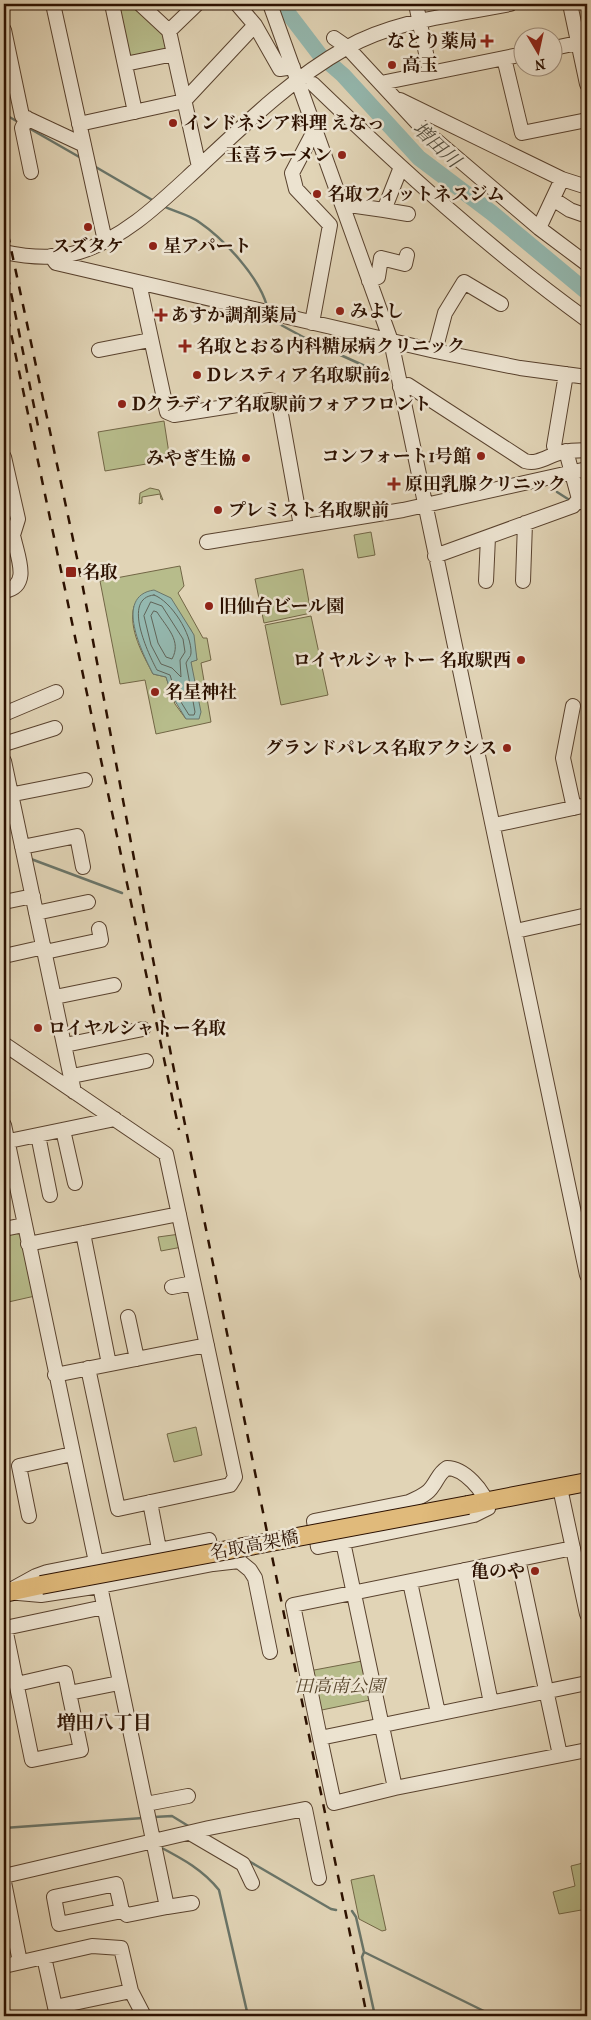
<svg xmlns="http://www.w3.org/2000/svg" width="591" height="2020" viewBox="0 0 591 2020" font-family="'IM FELL French Canon','Noto Serif JP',serif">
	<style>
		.green { fill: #b7bc8b; stroke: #726646; fill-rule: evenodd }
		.water { fill: #94b8af; stroke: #6a7569 }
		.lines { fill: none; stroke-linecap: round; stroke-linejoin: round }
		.shore { stroke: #606458; stroke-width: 1 }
		.stream { stroke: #6a7569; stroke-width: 2.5 }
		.river { stroke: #94b8af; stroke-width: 16 }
		.minor-casing { stroke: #59422e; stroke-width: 16 }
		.major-casing { stroke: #2c1100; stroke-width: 20 }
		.minor { stroke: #ece3d0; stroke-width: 14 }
		.major { stroke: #e0ba7b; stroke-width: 18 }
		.rail { stroke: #2c1100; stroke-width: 2.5; stroke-dasharray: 9 9; stroke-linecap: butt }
		.major-bridge-casing { stroke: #2c1100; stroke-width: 20; stroke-linecap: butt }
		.major-bridge { stroke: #e0ba7b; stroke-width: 18 }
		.poi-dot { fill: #8f2418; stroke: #ece3d0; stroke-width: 2 }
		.labels { text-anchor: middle; stroke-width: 5; stroke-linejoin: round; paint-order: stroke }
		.poi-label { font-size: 18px; font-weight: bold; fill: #2c1100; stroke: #ece3d0; text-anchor: start }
		.street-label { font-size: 18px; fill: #2c1100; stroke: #ece3d0 }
		.park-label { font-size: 18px; font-style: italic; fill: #56442a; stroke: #ece3d0 }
		.water-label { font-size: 19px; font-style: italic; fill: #504b3d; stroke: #ece3d0 }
		.neighbourhood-label { font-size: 19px; font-weight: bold; fill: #2c1100; stroke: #ece3d0 }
	</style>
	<rect width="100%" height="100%" fill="#e1d4b6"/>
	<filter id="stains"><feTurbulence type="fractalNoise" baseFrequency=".004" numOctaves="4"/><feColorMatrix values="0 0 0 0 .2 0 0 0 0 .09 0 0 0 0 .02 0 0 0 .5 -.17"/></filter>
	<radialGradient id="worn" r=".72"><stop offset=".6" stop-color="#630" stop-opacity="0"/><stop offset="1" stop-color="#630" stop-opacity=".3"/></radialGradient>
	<path class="green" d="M116,4h18l31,28 3,17 -36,10 -5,-3z
		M164,421l6,39 -65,11 -7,-39z
		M150,488l9,2 4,10 -2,-1 -1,-5 -18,3v6l-3,1 1,-11z
		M371,532l4,23 -17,3 -4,-23z
		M180,566l4,20 -6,7 25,45h4l4,22 -10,3 10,59 -55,12 -11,-54 -25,4 -20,-103zM134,606l51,16 6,8 6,30 -6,1 -5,58 -11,-15 -9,-27 -13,-3c-10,-19 -25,-45 -19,-68z
		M303,569l8,44 -47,10 -9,-44z
		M311,616l17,79 -47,10 -16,-80z
		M20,1230l15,66 -31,7v-70z
		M180,1234l2,13 -21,4 -3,-14z
		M196,1427l6,28 -28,7 -7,-28z
		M362,1661l8,39 -53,11 -8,-40z
		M587,1862v47l-28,5 -6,-22 22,-6 -4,-20z
		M374,1875l12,55 -4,1 -23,-12 -8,-39z"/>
	<path class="water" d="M154,590l17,8 20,32 3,5 3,25 -6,2 10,50 -2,7h-13l-14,-23 -6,-19 -13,-3c-10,-20 -40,-78 1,-84z"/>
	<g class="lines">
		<path class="shore" d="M154,595c17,6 38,39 37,58 0,4 -3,5 -5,10l9,49 -1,3h-5l-13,-21 -6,-19 -13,-5c-8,-15 -36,-72 -3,-75z
			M151,602l11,4 21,33 2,13 -5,8 1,17 -9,-9 -11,-4 -10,-19 -7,-29z
			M154,611l3,1c10,16 25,29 15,47l-6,-2 -8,-14 -7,-27z"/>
		<path class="stream" d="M4,114l16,9
			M27,127l54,31
			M94,166l60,35
			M163,206c12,6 25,8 36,16 25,17 60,55 68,84
			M270,319l46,25 69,31
			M557,492l14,9
			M31,859l91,34
			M154,1817l18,-1 18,11
			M4,1828l139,-10
			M160,1847c23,12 43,23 59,43l29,126
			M247,1860l84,49 5,1
			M352,1911l4,6 8,35 130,64
			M364,1952l-2,5 13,59"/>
		<path class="river" d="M281,4l39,51 23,20 76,83 73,55 95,79"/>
		<defs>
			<path id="minor" d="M53,4l52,237
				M112,4l23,108
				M140,4l29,27 30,136
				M237,4l18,21 25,44 13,-2
				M270,4l121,337 196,934
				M416,4l14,69
				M570,4l17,80
				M4,30l18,86 62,29
				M169,31l28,-27
				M334,38l13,9 77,83 115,98 48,36
				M554,48l33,-7
				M504,58l18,75 65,-13
				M125,64l49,-10
				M381,83l143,-29
				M313,84c86,83 177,166 274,236
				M400,100l162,79 25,8
				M27,118l-5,10 9,44
				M79,124l105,-23 71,-76
				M553,199l17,11 17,6
				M342,204l42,6 17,-43
				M384,210l24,4
				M539,228l23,-49
				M4,252c23,5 52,7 75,0 47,-14 85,-53 120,-85 46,-43 92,-88 147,-119 49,-28 110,-33 164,-44
				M51,256l5,7 379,88 85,17 67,9
				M369,281l9,-4 3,-19 24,6 2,-9
				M139,283l28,129 7,3 96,-15 9,3 22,123
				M312,323l18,-98 -34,-36 -4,-16 19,-36 6,-2
				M99,350l51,-10
				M435,351l10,-38 19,-31 37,22
				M400,387l8,-2 117,76c12,4 23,-5 34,-8 9,-3 19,-2 28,-3
				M566,451l13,48 8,6
				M557,453l-3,-7 12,-72
				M4,457l14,62 -5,16
				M4,529l9,6c4,21 19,51 -9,56
				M207,542l196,-32 184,-41
				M435,556l138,-50 6,-7
				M486,581l2,-44
				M523,581l2,-58
				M573,706l-10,52 11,50
				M4,714l52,-22
				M4,744l51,-16
				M4,761l70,331
				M4,796l81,-16
				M494,825l93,-20
				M22,847l55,-11 6,31
				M4,902l29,-6
				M36,913l52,-11
				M516,931l71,-16
				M45,952l56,-12 -2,-11
				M4,956l40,-9
				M55,997l59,-12
				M4,1044l162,110 69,323 -5,8 -112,24 -30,-141
				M65,1045l78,-16
				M72,1076l74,-15
				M4,1125l92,437
				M63,1130l12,53
				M38,1135l12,60
				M4,1142l111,-23
				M4,1229l20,-4
				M83,1233l26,131
				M28,1244l151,-30
				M172,1287l21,-4
				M128,1317l9,42
				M55,1375l152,-30
				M447,1468c17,0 38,23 41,40l-14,7 -156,32 -4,-26 95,-19c8,-4 18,-7 23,-15 6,-8 7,-14 15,-19z
				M560,1488l27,126
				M150,1502l9,47
				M29,1516l-10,-50 53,-12
				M209,1540l4,24 -113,22 -59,9 -34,-3 29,-16 11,-4z
				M343,1542l52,246
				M573,1548l-280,57 27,133 267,-55
				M518,1559l42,196
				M213,1564l26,-3 11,9 5,8 15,74
				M464,1570l27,133
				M410,1582l28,131
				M100,1586l67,321 -40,8 -5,-4 -63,13 -5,-27 62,-13 6,27
				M104,1607l-99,21 27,132 49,-10 -12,-57 50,-10
				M17,1684l48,-11 4,20
				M320,1738l14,65 61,-15 192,-38
				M146,1804l42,-8
				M190,1833l53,31 9,19
				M4,1876l205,-48 96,-19 14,69
				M4,1882l16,80
				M167,1907l25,-4
				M44,1957l13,59
				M4,1966l88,-20 29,2 10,43 13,25
				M55,2007l76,-16"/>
			<path id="major" d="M468,1505l119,-23
				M4,1593l37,-8"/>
		</defs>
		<use href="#minor" class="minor-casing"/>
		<use href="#major" class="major-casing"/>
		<use href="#minor" class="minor"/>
		<use href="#major" class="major"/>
		<path class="rail" d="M4,216l76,356 92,488 95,472 100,484
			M4,258l34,168
			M4,300l175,830"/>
		<defs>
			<path id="major-bridge" d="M41,1585l427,-80"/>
		</defs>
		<use href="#major-bridge" class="major-bridge-casing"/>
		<use href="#major-bridge" class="major-bridge"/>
	</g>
	<g class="poi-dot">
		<path d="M484.5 33.5h5v5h5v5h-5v5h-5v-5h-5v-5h5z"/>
		<circle cx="392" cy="65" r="5"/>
		<circle cx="173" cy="123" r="5"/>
		<circle cx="342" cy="155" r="5"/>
		<circle cx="317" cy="194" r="5"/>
		<circle cx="88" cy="227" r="5"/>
		<circle cx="153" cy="246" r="5"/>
		<circle cx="340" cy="311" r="5"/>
		<path d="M158.5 307.5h5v5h5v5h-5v5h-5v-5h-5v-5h5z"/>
		<path d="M182.5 338.5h5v5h5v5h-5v5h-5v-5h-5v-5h5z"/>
		<circle cx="197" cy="375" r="5"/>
		<circle cx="122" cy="404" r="5"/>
		<circle cx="481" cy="456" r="5"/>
		<circle cx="246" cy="458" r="5"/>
		<path d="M391.5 476.5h5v5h5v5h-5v5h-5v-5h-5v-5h5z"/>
		<circle cx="218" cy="510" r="5"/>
		<rect x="65" y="566" width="12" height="12" rx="2.5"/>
		<circle cx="209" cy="606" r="5"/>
		<circle cx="521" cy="660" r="5"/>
		<circle cx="155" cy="692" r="5"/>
		<circle cx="507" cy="748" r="5"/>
		<circle cx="38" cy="1028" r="5"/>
		<circle cx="535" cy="1571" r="5"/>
	</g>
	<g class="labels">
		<g class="poi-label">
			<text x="477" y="47" text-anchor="end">なとり薬局</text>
			<text x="402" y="71">高玉</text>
			<text x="183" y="129">インドネシア料理 えなっ</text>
			<text x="332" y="161" text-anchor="end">玉喜ラーメン</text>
			<text x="327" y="200">名取フィットネスジム</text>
			<text x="88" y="252" text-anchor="middle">スズタケ</text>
			<text x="163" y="252">星アパート</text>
			<text x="350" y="317">みよし</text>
			<text x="171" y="321">あすか調剤薬局</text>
			<text x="196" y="352">名取とおる内科糖尿病クリニック</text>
			<text x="207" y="381">Dレスティア名取駅前2</text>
			<text x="132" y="410">Dクラディア名取駅前フォアフロント</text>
			<text x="471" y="462" text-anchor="end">コンフォート1号館</text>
			<text x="236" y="464" text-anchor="end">みやぎ生協</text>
			<text x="405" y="490">原田乳腺クリニック</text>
			<text x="228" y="516">プレミスト名取駅前</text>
			<text x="82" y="578">名取</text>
			<text x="219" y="612">旧仙台ビール園</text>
			<text x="511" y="666" text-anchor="end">ロイヤルシャトー 名取駅西</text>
			<text x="165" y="698">名星神社</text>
			<text x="497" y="754" text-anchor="end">グランドパレス名取アクシス</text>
			<text x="48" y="1034">ロイヤルシャトー名取</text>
			<text x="525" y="1577" text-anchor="end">亀のや</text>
		</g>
		<g class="street-label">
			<text transform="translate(254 1545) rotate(-11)" y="6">名取高架橋</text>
		</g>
		<g class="park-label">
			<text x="340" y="1692">田高南公園</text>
		</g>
		<g class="water-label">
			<text transform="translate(437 144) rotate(43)" y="7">増田川</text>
		</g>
		<g class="neighbourhood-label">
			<text x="104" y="1729">増田八丁目</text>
		</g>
	</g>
	<rect width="591" height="2020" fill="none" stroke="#e1d4b6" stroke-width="20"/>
	<rect x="5" y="5" width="581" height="2010" fill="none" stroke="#2c1100" stroke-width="2.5"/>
	<rect x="10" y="10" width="571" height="2000" fill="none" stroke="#2c1100"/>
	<g transform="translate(538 52) rotate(171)"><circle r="24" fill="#ece3d0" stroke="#9f8f7d"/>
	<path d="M0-4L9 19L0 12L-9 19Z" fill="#8f2418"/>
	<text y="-8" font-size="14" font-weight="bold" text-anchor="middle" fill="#2c1100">N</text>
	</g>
	<rect width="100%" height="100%" filter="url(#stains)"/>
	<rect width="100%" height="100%" fill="url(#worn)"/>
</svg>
